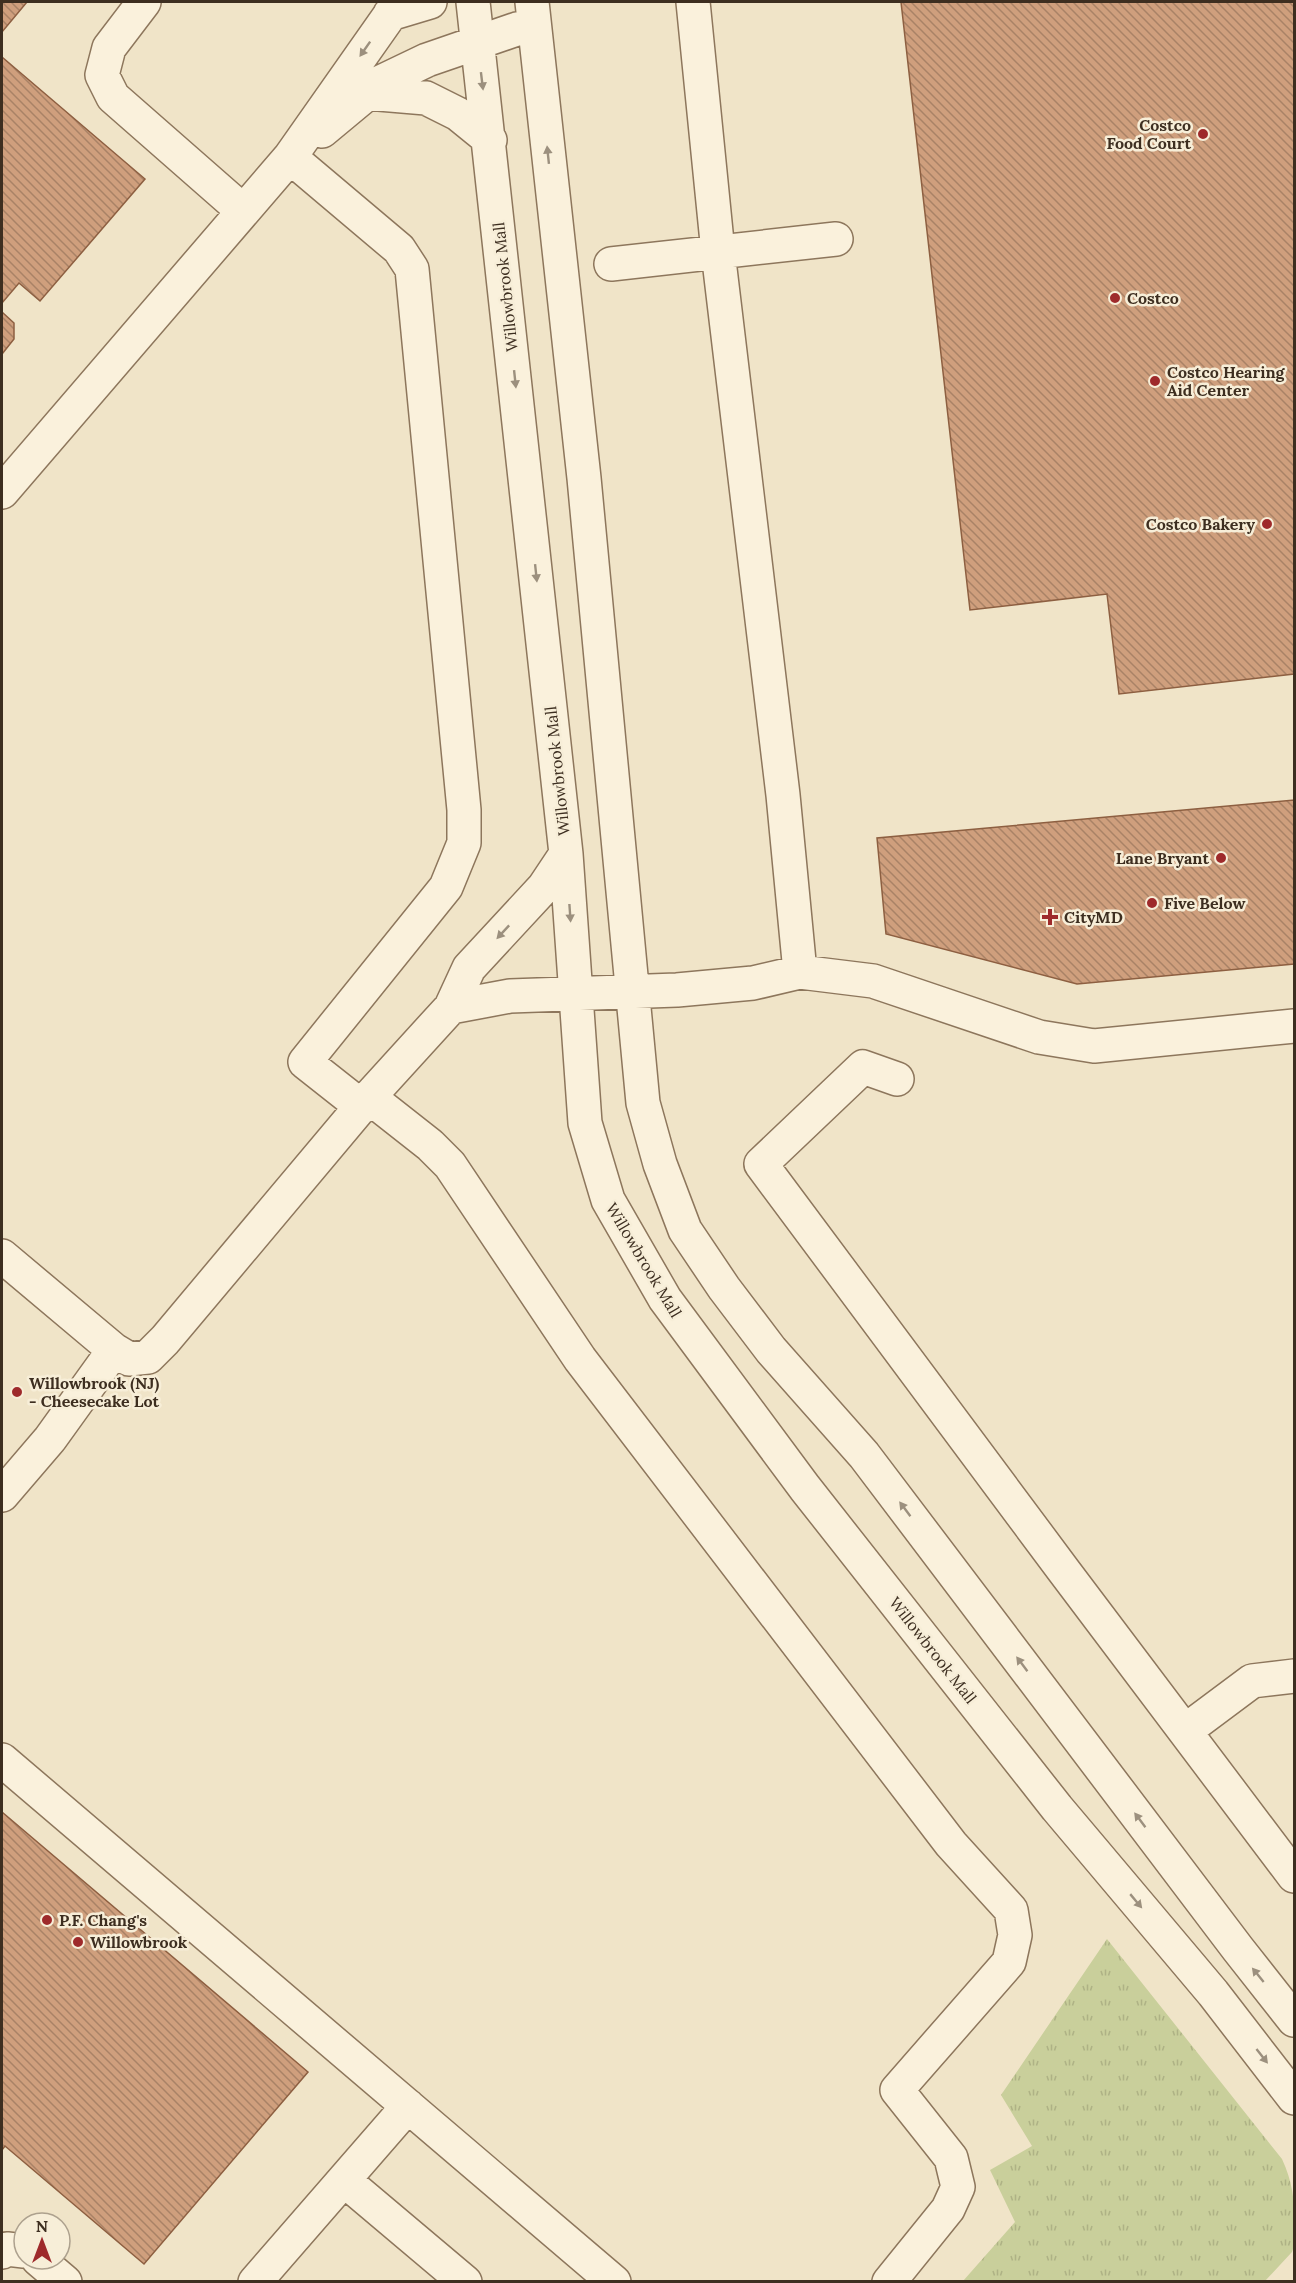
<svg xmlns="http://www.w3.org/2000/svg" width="1296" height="2283" viewBox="0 0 1296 2283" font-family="Lora,serif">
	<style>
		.grass { fill: url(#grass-tufts) }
		.building { fill: url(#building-back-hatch); stroke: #8d5f41; stroke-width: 1.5 }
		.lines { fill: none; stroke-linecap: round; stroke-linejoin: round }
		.minor-casing { stroke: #8d765c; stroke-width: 36 }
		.minor { stroke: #faf1dc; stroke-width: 33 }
		.oneway { fill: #9c907e }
		.poi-dot { fill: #9e2a2b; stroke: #f7eed8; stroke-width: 2 }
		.labels { text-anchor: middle; stroke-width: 5; stroke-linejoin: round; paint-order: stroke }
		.poi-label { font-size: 16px; font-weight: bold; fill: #3d2e20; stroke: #f7eed8; text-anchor: start }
		.street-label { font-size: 16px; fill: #3d2e20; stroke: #f7eed8 }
	</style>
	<defs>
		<pattern id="grass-tufts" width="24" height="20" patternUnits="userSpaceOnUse" patternTransform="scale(1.5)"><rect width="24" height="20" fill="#c9cf9b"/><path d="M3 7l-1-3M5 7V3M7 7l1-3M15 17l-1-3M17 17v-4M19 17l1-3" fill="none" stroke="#aeb285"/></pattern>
		<pattern id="building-back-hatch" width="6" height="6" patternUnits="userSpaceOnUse" patternTransform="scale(1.5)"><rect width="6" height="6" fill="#cf9f7d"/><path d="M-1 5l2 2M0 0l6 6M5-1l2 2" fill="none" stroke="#a98266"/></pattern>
	</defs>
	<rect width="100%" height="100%" fill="#f0e4c8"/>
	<path class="grass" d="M1107,1939l175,220c14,30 13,54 12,87l-2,6 -27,29h-302l52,-59 -25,-52 42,-24 -31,-51z"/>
	<path class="building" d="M2,2h25l-25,30z
		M901,2h393v672l-175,20 -12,-100 -137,16z
		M2,57l143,122 -105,122 -21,-18 -17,20z
		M2,312l12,11v16l-12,15z
		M1294,800v164l-217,20 -191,-50 -9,-96z
		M2,1812l306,260 -164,192 -139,-118 -3,4z"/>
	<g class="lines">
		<defs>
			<path id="minor" d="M144,2l-35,46 -7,27 11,22 130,114
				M473,2l93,852 19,269 23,77 57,99 140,189 252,320 156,185 81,105
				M532,2l52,476 59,625 17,61 25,66 39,58 47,62 93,105 374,494 56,71
				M390,14l40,-12
				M367,93l59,5 32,16 32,26
				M322,131l59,-49 46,-22 90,-31 17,-3
				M290,157l109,92 13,20 52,541v33l-18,44 -141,175 57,45
				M611,264l225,-25
				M2,492l288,-335 109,-155
				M800,972l73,9 166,56 55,9 200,-20
				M451,1007l18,-39 75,-81 22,-33
				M897,1079l-34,-12 -102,97 303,407 230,305
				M369,1097l61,48 20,20 130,194 371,485 60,66 4,25 -6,27 -112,128 54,68 7,29 -10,22 -59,73
				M2,1256l112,94
				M2,1495l48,-56 64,-89 15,9 19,-2 17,-17 204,-243 82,-90 59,-11 167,-6 76,-7 47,-11 -17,-177 -65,-543 -25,-250
				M1185,1731l67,-50 42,-5
				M2,1760l612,522
				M344,2180l121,102
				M2,2252l5,-3 17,2
				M38,2259l27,23
				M255,2282l153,-176"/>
		</defs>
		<use href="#minor" class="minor-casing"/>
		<use href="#minor" class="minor"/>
	</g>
	<defs><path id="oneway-solid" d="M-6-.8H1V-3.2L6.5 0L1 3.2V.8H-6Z" transform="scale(1.5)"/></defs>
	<g class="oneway">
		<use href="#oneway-solid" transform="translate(365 49) rotate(125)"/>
		<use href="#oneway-solid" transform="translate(482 81) rotate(83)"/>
		<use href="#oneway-solid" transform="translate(548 155) rotate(-96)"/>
		<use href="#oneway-solid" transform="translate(515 379) rotate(84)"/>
		<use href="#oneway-solid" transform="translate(536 573) rotate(84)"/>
		<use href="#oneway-solid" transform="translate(570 913) rotate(86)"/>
		<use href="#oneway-solid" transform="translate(503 932) rotate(133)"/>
		<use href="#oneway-solid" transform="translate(905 1509) rotate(-127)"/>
		<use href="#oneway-solid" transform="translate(1022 1664) rotate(-127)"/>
		<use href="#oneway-solid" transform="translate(1140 1820) rotate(-127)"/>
		<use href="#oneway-solid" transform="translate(1136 1901) rotate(50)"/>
		<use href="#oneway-solid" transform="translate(1258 1975) rotate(-129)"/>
		<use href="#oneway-solid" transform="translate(1262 2056) rotate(52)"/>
	</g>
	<g class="poi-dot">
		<circle cx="1203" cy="134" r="6"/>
		<circle cx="1115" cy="298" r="6"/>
		<circle cx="1155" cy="381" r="6"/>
		<circle cx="1267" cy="524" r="6"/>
		<circle cx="1221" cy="858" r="6"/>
		<circle cx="1152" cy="903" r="6"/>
		<path d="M1047 908h6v6h6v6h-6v6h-6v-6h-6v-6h6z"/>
		<circle cx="17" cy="1392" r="6"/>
		<circle cx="47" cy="1920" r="6"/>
		<circle cx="78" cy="1942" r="6"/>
	</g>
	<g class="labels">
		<g class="poi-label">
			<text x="1191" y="131" text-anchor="end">Costco<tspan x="1191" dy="18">Food Court</tspan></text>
			<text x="1127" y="304">Costco</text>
			<text x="1167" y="378">Costco Hearing<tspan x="1167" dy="18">Aid Center</tspan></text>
			<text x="1255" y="530" text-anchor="end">Costco Bakery</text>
			<text x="1209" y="864" text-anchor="end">Lane Bryant</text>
			<text x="1164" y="909">Five Below</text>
			<text x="1064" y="923">CityMD</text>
			<text x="29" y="1389">Willowbrook (NJ)<tspan x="29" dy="18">- Cheesecake Lot</tspan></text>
			<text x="59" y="1926">P.F. Chang's</text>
			<text x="90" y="1948">Willowbrook</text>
		</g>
		<g class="street-label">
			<text transform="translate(505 287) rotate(-96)" y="6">Willowbrook Mall</text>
			<text transform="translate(557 771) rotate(-96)" y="6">Willowbrook Mall</text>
			<text transform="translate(644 1260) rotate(59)" y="6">Willowbrook Mall</text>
			<text transform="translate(933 1650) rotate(52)" y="6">Willowbrook Mall</text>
		</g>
	</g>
	<rect width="1296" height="2283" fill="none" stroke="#3d2e20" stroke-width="6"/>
	<g transform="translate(42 2241)"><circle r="28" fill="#f7eed8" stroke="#ada18e" stroke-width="1.5"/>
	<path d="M0-4.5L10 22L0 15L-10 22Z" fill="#9e2a2b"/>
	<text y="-9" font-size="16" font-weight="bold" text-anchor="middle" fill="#3d2e20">N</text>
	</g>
</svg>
